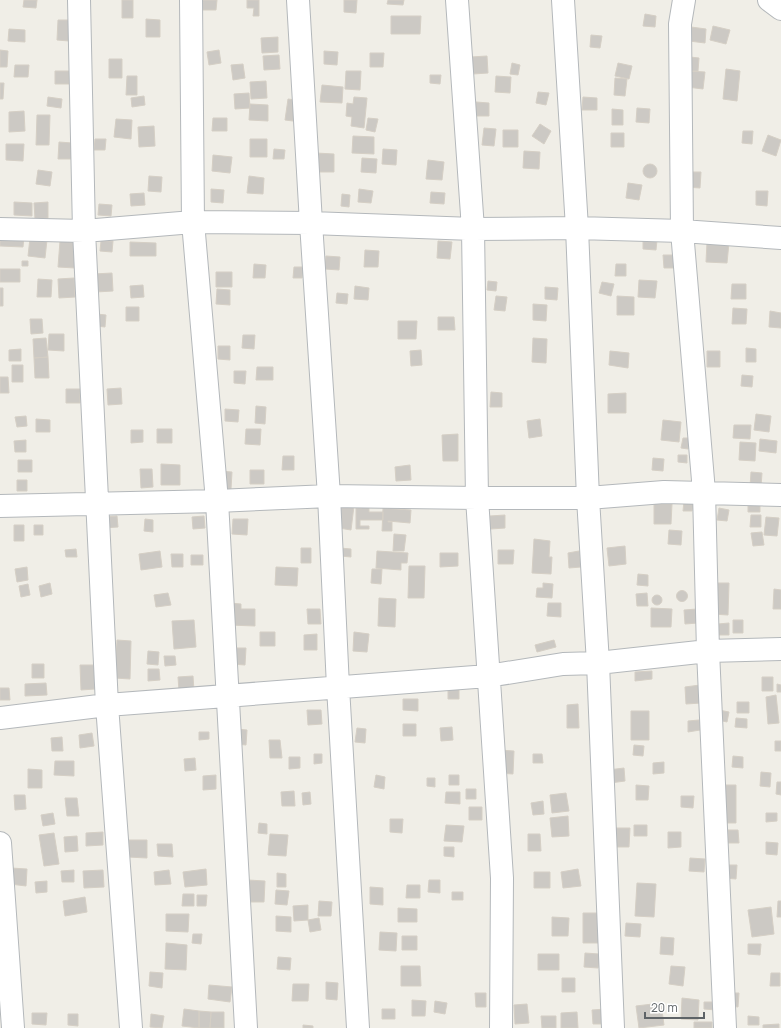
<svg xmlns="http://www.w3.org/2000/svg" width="781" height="1028" viewBox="0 0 781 1028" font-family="Manrope,sans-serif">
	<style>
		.building { fill: #ccc9c4; stroke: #d5cfc5 }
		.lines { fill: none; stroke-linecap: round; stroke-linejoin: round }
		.minor-casing { stroke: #b4b8bb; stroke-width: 24 }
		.minor { stroke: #fff; stroke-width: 22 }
	</style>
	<rect width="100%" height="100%" fill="#f0eee7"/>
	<path class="building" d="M24,0h13l-1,8 -13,-1z
		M122,0h11v18h-11z
		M201,0h16l-1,10h-15z
		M247,0h12v16h-6l1,-8h-7z
		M344,0h13l-1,13 -12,-1z
		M388,0h16l-1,5 -16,-1z
		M645,14l11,2 -1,11 -12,-1z
		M391,16h30l-1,18h-29z
		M146,19l14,1v17h-14z
		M58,20h12l-1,21 -12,-1z
		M713,26l17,4 -4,14 -16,-4z
		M691,27l15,2 -1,14 -16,-2z
		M9,29l16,1v12l-17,-1z
		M591,35l11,1 -2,12 -10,-1z
		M278,37v15l-16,1 -1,-15z
		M0,50l8,1 -1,16h-7z
		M219,50l2,13 -12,2 -2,-13z
		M324,51l14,1 -1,13 -13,-1z
		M370,53h14l-1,14h-13z
		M279,55l1,14 -16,1 -1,-14z
		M487,56l1,17 -15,1 -2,-17z
		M690,57l9,1 -1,13h-8z
		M109,59h13v19h-13z
		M512,63l8,2 -2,10 -8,-1z
		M618,63l14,3 -3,13 -14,-3z
		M243,64l2,14 -12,2 -2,-15z
		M15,65h14l-1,12h-14z
		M726,69l14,2 -3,30 -14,-2z
		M55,71h14v13h-14z
		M346,71h15l-1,19 -15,-1z
		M688,71l17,1 -2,17 -16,-2z
		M430,75h11l-1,9 -10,-1z
		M127,76h10v19h-11z
		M496,76l15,1 -1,16 -15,-1z
		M615,78l12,1 -2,17 -11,-1z
		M266,81l1,17 -16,1 -1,-17z
		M0,83h4l-1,16h-3z
		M322,85l21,2 -1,16 -22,-1z
		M538,92l11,1 -3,12 -10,-2z
		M249,93l1,15 -15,1 -1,-15z
		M144,96l1,9 -13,2 -1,-9z
		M48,97l14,2 -1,9 -14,-2z
		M354,97l13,1 -3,30 -13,-2 1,-9 -6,-1 1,-13 6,1z
		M583,97l14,1v12h-15z
		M288,99l8,1 -3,21 -8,-1z
		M476,102l13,1v13h-14z
		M250,104l18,1v16l-19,-1z
		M637,108l13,1 -1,14 -13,-1z
		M612,109l11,1v15h-11z
		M24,111l1,20 -16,1v-20z
		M37,115h13l-1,30h-13z
		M213,118h14v13h-15z
		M368,118l10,1 -3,13 -9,-2z
		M116,119l16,1 -1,19 -17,-2z
		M540,124l11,7 -7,13 -12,-8z
		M154,126l1,20 -16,1 -1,-20z
		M484,128l12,1 -2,17 -12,-1z
		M503,130h15v17h-15z
		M743,131h10l-1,13 -10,-1z
		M611,133h13v14h-13z
		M768,135l13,5 -5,16 -14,-5z
		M353,136l21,1v17l-22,-1z
		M95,139h11l-1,11h-11z
		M250,139h17v18h-17z
		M59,142l13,1 -1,16h-13z
		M6,144h18l-1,17 -17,-1z
		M274,149l11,1 -1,9h-11z
		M383,149l14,1 -1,15 -14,-1z
		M524,151l16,1 -1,17 -16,-1z
		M316,153l18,1v18h-18z
		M213,155l19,2 -2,16 -18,-2z
		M362,158l15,1 -1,14 -15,-1z
		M428,160l16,2 -2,18 -16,-1z
		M643 171a7 7 0 1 1 14 0a7 7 0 1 1-14 0Z
		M38,170l14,2 -2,14 -14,-2z
		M687,172h14l-1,16 -14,-1z
		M149,176l13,1 -1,15 -13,-1z
		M249,176l15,2 -1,16 -16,-1z
		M628,183l14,2 -3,15 -13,-2z
		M211,189l13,1 -1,13 -12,-1z
		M359,189l14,2 -2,12 -13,-1z
		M756,191h12l-1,15 -11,-1z
		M431,192l14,1 -1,11 -14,-1z
		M144,193l1,12 -14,1 -1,-12z
		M342,194l8,1 -1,12 -8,-1z
		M14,202l18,1v13l-18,-1z
		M48,202v16l-13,1 -1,-16z
		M99,204l13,1 -1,11 -13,-1z
		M0,237h24l-1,10 -23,-1z
		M30,238l17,2 -2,18 -17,-2z
		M643,239l14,1 -1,10 -13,-1z
		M60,241l17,2 -2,25 -17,-1z
		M101,241h12l-1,11 -12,-1z
		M438,241l14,1 -2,17 -13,-1z
		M130,242l26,1v13h-26z
		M707,242l22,1 -2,20 -21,-1z
		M365,250l14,1 -1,16h-14z
		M663,255h14v13h-13z
		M326,256l14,1 -1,13 -14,-1z
		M22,261h6v5h-6z
		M254,264l12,1 -1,13h-12z
		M616,264h10v12h-11z
		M294,267h9l-1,11h-9z
		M0,269h20v13h-20z
		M216,272h16v15h-16z
		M112,273l1,18 -17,1 -2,-18z
		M74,278l1,19 -16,1 -1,-19z
		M38,279l14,1 -1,17h-14z
		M639,280l18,1 -2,17 -17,-1z
		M488,281l9,1 -1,9 -9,-1z
		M602,282l12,2 -3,12 -12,-3z
		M732,284h14v15h-15z
		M143,285l1,12 -13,1 -1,-12z
		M355,286l14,2 -1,12 -14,-1z
		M545,287l13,1 -1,12 -12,-1z
		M0,288h3v18h-3z
		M217,289l13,1v15l-14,-1z
		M337,293l11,1 -1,10 -11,-1z
		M496,296l11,1 -2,14 -11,-1z
		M617,296l17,1v18h-17z
		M533,304l14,1 -1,16 -13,-1z
		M126,307h13v14h-13z
		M733,308l14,1 -1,15h-14z
		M770,311l11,2v15l-12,-1z
		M97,314l9,1 -1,12 -9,-1z
		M438,317h16l1,13h-17z
		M30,319h12l1,14 -12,1z
		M398,321h19l-1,18h-18z
		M49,334h15v17l-16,-1z
		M243,335h12l-1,14 -12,-1z
		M46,338l2,19 -14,1 -1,-19z
		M533,338l14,1 -1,24 -14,-1z
		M218,346h12v14l-12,-1z
		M746,348l10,1v13h-10z
		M21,349v12h-12v-11z
		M421,350l1,15 -11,1 -1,-15z
		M610,351l19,2 -1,15 -19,-3z
		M707,351h13v16h-13z
		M48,357l1,21h-14l-1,-20z
		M12,365h11v17h-11z
		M257,367h16v13h-17z
		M234,371h12l-1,13 -11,-1z
		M742,375l11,1 -1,11 -11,-1z
		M0,377h8l1,16h-9z
		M121,388l1,16 -14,1 -1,-16z
		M66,389h14v14h-14z
		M491,392l11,1v14h-12z
		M626,393v20h-18v-19z
		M256,406l10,1 -1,17 -10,-1z
		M225,409l14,1 -1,12 -13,-1z
		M756,414l15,2 -2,16 -15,-2z
		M26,416l1,10 -10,1 -2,-10z
		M36,419l14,1v12h-14z
		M540,419l2,17 -13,2 -2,-17z
		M663,420l18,2 -2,20 -18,-2z
		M734,425h17l-1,14 -17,-1z
		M157,429h15v14h-15z
		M246,429h15l-1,16 -15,-1z
		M131,430h12v12l-12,1z
		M458,434v27h-15l-1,-26z
		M683,438h6l-1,11 -7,-1z
		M760,439l17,2 -1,12 -17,-2z
		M26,440v12h-11l-1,-11z
		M740,442l16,1 -1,18 -16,-1z
		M678,455h9v8l-9,-1z
		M283,456h11v14h-12z
		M653,458l11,1 -1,12 -11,-1z
		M18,460h14v12h-14z
		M161,464l19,1v20h-19z
		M410,465l1,15 -15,1 -1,-14z
		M140,469h12l1,18 -12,1z
		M250,470h14v14h-14z
		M220,471l12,1 -1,17h-12z
		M751,472l11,1 -1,14h-11z
		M17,480h10v11h-10z
		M684,501l9,1 -1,9h-9z
		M654,504h18l-1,20h-17z
		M341,505l13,1 -3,24 -12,-2z
		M362,505h7v7h14v8h-23v6h9v3h-13v-21h6z
		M748,505h12v7h-12z
		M383,508l28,2 -1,13 -22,-2v1h4v9h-10z
		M719,508l10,2 -2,11 -10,-1z
		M505,515v13l-14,1 -1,-13z
		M751,515h10v12h-11z
		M117,516l1,11 -14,1v-11z
		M204,516l1,12 -12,1 -1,-12z
		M766,517l13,1 -2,18 -13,-1z
		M145,519l8,1v12l-9,-1z
		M233,519h15l-1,16 -15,-1z
		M14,525h10v16h-10z
		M34,525h9v10h-9z
		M669,530l13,1 -1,14 -13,-1z
		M762,532l2,13 -11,1 -2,-13z
		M394,534l12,1 -2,16h-11z
		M534,539l16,2 -1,16h3l-1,17 -19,-1z
		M625,546l1,18 -17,2 -2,-18z
		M301,548h10v15h-10z
		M340,548l11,1v8l-11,-1z
		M76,549l1,8h-11l-1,-7z
		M498,550h16l-1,14h-15z
		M160,551l2,16 -21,3 -2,-16z
		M377,551l31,2 -1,10h-6v7l-25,-2z
		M579,551l2,16 -12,1 -1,-15z
		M440,553h18v13l-18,1z
		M171,554h12v13h-11z
		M191,555h12v10h-12z
		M409,566h16l-1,32h-16z
		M27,567l1,13 -11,2 -2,-13z
		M276,567l22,1 -1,18 -22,-1z
		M372,569h10l-1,15 -10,-1z
		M638,574l10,1v11l-11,-1z
		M50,583l2,11 -11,3 -2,-11z
		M543,583l10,1 -1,14 -16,-1 1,-9h6z
		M713,583h16l-1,32 -16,-1z
		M28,584l2,11 -9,2 -2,-11z
		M774,589l7,1v19h-8z
		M676.5 596a5.5 5.5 0 1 1 11 0a5.5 5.5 0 1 1-11 0Z
		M168,593l3,12 -15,2 -2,-12z
		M647,593l1,13h-11l-1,-12z
		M652 600a5 5 0 1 1 10 0a5 5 0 1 1-10 0Z
		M379,598l17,1 -1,28 -17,-1z
		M229,603l12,1v5h14v17l-26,-1z
		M548,603h13v14l-14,-1z
		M651,608l21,1 -1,18h-20z
		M307,609h13l1,15h-13z
		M697,609l1,14 -13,1 -1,-14z
		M194,620l2,27 -22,2 -2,-28z
		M733,620h10v13h-10z
		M729,623v12h-11v-11z
		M260,632h15v14h-15z
		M354,632l15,2 -2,18 -14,-1z
		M317,634v16h-13v-15z
		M117,640l14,1 -1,38 -15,-1z
		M554,640l2,7 -19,5 -2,-7z
		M232,648h14l-1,17 -14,-1z
		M148,651l11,1 -1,13 -11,-1z
		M164,656h11l1,9 -11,1z
		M32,664h12v14h-12z
		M80,665h14l1,24 -14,1z
		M148,669h11l1,11 -12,1z
		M652,671v8l-17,2v-9z
		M193,676l1,15h-15l-1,-14z
		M762,677h11v14h-11z
		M46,683l1,12 -22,1v-12z
		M777,684l4,1v7h-4z
		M700,685l1,18 -15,1 -1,-17z
		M0,688h9l1,12h-10z
		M448,688h11v11h-11z
		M776,695l3,28 -11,1 -2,-27z
		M403,699h15v12l-15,-1z
		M737,702h12v11h-12z
		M578,704l1,24h-12v-23z
		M307,710h14l1,14 -14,1z
		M719,710l10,2 -2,10 -9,-2z
		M631,711h18v29h-18z
		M736,718l11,1v9l-12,-1z
		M699,720l1,10 -12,2v-11z
		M403,724h13v12h-13z
		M452,727l1,13 -12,1 -1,-13z
		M357,728l9,1 -1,14 -10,-1z
		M237,729l10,1 -1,15 -10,-1z
		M199,732h10v7l-10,1z
		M92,733l2,13 -14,2 -1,-13z
		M62,737l1,14h-11l-1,-13z
		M269,740h11l2,18h-12z
		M775,741h6v10h-6z
		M634,745l10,1 -1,10 -10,-1z
		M499,750l15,1 -1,23 -16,-1z
		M314,754h8v9l-8,1z
		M533,754h9l1,9h-10z
		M733,756l10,1v11l-11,-1z
		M289,757h11v11l-11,1z
		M195,758l1,12 -11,1 -1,-12z
		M55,761h19v15l-20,-1z
		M664,762v11l-11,1v-11z
		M624,768l1,13 -15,2 -2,-13z
		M28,769l14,1v18h-14z
		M761,772l10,1 -1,14 -10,-1z
		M216,775v14l-13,1v-14z
		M376,775l9,2 -1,12 -10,-2z
		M449,775h10v10h-10z
		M427,778h8v9l-8,-1z
		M777,782h4v13l-5,-1z
		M636,785l13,1 -1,14h-12z
		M724,785h12v38h-12z
		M466,789h10v10h-10z
		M294,791l1,15h-13l-1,-14z
		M310,792l1,12 -8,1 -1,-12z
		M446,792h14v12l-15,-1z
		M566,793l3,18 -17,2 -2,-18z
		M14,795h11l1,14 -11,1z
		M681,796h13l-1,12 -12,-1z
		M65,798h12l2,18h-12z
		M543,801l1,13 -11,1 -2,-12z
		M469,807h13v13h-13z
		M53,813l2,11 -12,2 -2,-11z
		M766,813h11v8l-11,1z
		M568,816l1,20 -17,1 -2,-19z
		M390,819h13l-1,14 -12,-1z
		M259,823l8,1v10l-9,-1z
		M446,825l18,1 -2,16 -18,-1z
		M634,825h13v11h-13z
		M610,828h20l-1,19h-19z
		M728,830h10l1,13h-11z
		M103,832v13l-17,1v-13z
		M668,832h13v15l-13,1z
		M54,833l5,31 -15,2 -5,-31z
		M270,834l18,1 -2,21 -18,-1z
		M528,834h12l1,17h-13z
		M77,836l1,15 -13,1 -1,-15z
		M129,840h18v18l-19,-1z
		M766,842l12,1 -1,12 -11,-1z
		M157,844h15l1,13 -15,-1z
		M444,847h10v10l-10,-1z
		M690,858l15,1 -1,13 -15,-1z
		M725,865h12l-1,14 -12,-1z
		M11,868l16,1 -1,17 -16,-2z
		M206,869l1,16 -22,2 -2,-15z
		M578,869l3,17 -18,2 -2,-16z
		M74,870v12h-12l-1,-11z
		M103,870l1,17 -20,1 -1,-17z
		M169,870l2,14 -16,1 -1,-13z
		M534,872h16v16h-16z
		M277,873l9,1v13h-9z
		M248,880l17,1 -1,21h-16z
		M429,880h11v13l-12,-1z
		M47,881v11l-11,1 -1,-11z
		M637,883l19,1 -2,33 -19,-1z
		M407,885h13v13h-14z
		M370,887l13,1v17l-13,-1z
		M276,890l13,1 -2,14 -12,-1z
		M452,892h11v8h-11z
		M183,894h11v12h-12z
		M197,895h10l-1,11h-9z
		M85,897l2,15 -22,4 -2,-15z
		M319,901l13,1 -1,14h-13z
		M778,901h3v16h-4z
		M308,905v15l-14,1 -1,-15z
		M771,907l3,27 -22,3 -4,-27z
		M398,908l19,1v13h-19z
		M583,913h17v30h-17z
		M166,914h23l-1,18 -22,-1z
		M276,916l15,1v15l-15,-1z
		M552,917l17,1 -1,18h-16z
		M319,918l2,12 -11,2 -2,-12z
		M626,923l15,1 -1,13 -15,-1z
		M380,932l17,1 -1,18 -17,-1z
		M193,934h9l-1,10 -9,-1z
		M402,936h15v14h-15z
		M661,937l13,1 -1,17 -13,-1z
		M166,943l21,2 -1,25 -21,-1z
		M748,944h13l-1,11 -12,-1z
		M585,953l14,1 -1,14 -14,-1z
		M538,954h21v16h-21z
		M278,957l13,1 -1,12 -13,-1z
		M401,966h19l1,20h-20z
		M671,966l14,1 -2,19 -14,-2z
		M150,972l13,1 -1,15 -13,-2z
		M771,973h9v13h-10z
		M562,978h13v14h-13z
		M326,982l12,1 -1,17 -11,-1z
		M293,984h16l-1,17h-16z
		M209,985l23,2 -2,15 -22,-3z
		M475,993h11v14h-10z
		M731,993h8l-1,14 -7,-1z
		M682,998l17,2 -1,20 -17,-1z
		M412,1000l14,1 -1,15h-13z
		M435,1001l12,2 -2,11 -11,-2z
		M704,1002h12v8l-12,-1z
		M661,1003l3,22 -25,3 -3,-22z
		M527,1004l2,19 -14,1 -1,-19z
		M184,1009l15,2v17l-17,-2z
		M382,1009h13v10h-13z
		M606,1009v15h-13l-1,-14z
		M199,1011l12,1 -1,16h-11z
		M211,1012h13v16h-14z
		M577,1012l1,16h-17v-15z
		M32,1013h15l-1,12 -14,-1z
		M68,1014h10v12l-10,-1z
		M151,1014l13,2 -2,12 -12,-1z
		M541,1016h15v12h-14z
		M748,1016l11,1v8h-11z
		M694,1022h18v6h-18z
		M779,1024v4h-16v-3z
		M303,1025l10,1v2h-10z"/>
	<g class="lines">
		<defs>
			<path id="minor" d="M79,0l5,231 23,474 24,323
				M191,0l2,222 24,279 29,527
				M298,0l13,223 18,273 9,191 20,341
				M457,0l16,229 4,269 25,380 -1,150
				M563,0l14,228 11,270 10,165 15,365
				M684,0l-4,24 2,207 22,261 4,159 17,377
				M769,0l12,9
				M0,229l84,2 109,-9 118,1 162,6 104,-1 105,3 99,7
				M0,506l217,-5 112,-5 148,2h111l76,-6 117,3
				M0,718l107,-13 381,-29 75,-12 35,-1 110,-12 73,-2
				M0,843l13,185"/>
		</defs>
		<use href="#minor" class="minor-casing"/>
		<use href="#minor" class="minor"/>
	</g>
	<path d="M645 1012v6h59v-6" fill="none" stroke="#5e6367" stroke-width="2"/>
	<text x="651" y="1012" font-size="12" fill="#5e6367" stroke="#ffffff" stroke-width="3" paint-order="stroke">20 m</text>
</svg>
